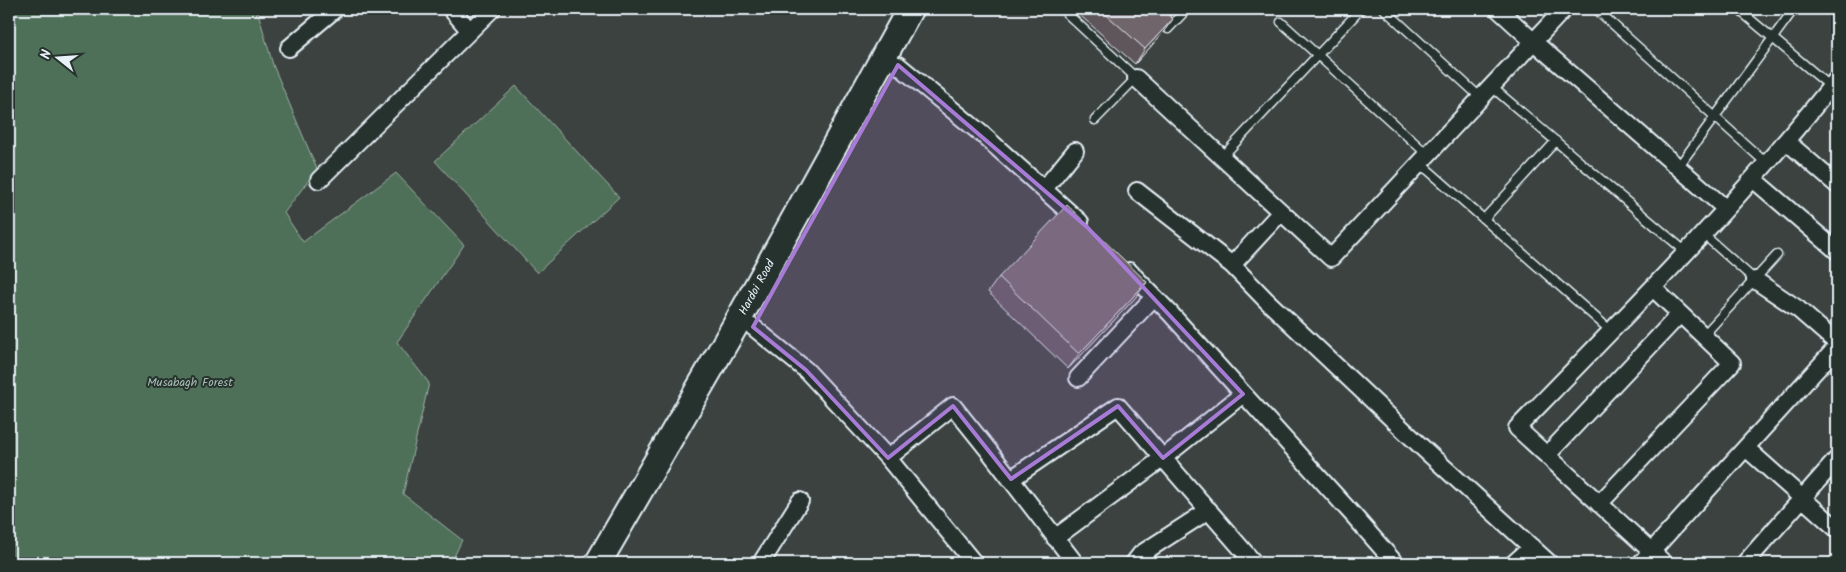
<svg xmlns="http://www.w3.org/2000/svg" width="1846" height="572" viewBox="0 0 1846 572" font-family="Kalam,sans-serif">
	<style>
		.green { fill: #506f58; stroke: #9cb0a8 }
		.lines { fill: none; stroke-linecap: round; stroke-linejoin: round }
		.service-casing { stroke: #e8f1f8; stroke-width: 11 }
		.minor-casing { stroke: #e8f1f8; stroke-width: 20 }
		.primary-casing { stroke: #e8f1f8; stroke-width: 29 }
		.service { stroke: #26332d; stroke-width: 8 }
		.minor { stroke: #26332d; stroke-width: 16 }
		.primary { stroke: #26332d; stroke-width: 25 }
		.wall { fill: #5f575b; stroke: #e8f1f8 }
		.shaded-wall { fill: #4e474a; stroke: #e8f1f8 }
		.building { fill: #6f656a; stroke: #e8f1f8 }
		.marked { fill: #a77bd6; fill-opacity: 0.2; stroke: #a77bd6; stroke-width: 4; stroke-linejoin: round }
		.labels { text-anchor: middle; stroke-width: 4; stroke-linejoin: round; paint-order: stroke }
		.street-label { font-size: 12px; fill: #e8f1f8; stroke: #26332d }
		.park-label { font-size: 12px; fill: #abbdb8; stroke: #26332d }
	</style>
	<rect width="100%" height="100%" fill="#3c423f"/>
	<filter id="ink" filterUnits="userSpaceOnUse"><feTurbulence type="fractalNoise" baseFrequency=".02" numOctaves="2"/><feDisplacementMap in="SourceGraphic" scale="10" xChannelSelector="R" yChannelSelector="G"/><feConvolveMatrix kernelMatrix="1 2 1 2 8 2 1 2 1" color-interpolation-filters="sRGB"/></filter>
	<g filter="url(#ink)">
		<path class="green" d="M9,9h248l16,56 44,104 -33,44 19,29 93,-69 68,72 -67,97 32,41 -26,111 59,46 -11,23h-442z
			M516,86l103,111 -82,76 -102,-112z"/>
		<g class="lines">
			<defs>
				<path id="service" d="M1062,9l74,69 -41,42
					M1149,9l19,20 19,-20
					M1384,9l97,89
					M1596,9l171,155
					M1738,9l93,78
					M1281,22l147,133
					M1492,87l194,165
					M1827,92l10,12
					M1222,157l139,-148
					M1420,163l191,168
					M1678,167l116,-158
					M1484,219l72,-78
					M1703,234l52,46
					M1703,336l74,-81"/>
				<path id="minor" d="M451,9l19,22
					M1498,9l36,33 192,167
					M289,48l46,-39
					M898,65l85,70 97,87
					M1136,78l195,180 233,-249
					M1786,141l51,44
					M1753,179l84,72
					M319,180l173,-171
					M1044,189l31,-38
					M1137,191l95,74 34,35 160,151 123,112
					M1232,265l49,-53
					M1129,271l41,42 184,203 41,47
					M1755,280l43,29 39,34
					M753,327l53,43 82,88 65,-52 36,45 86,112
					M1078,378l76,-81
					M1746,448l91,81
					M1547,455l133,-141
					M888,458l86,105
					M1011,479l107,-73 136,157
					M1599,504l133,-141 -79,-75
					M1055,538l108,-80 80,-64
					M761,563l39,-62
					M1134,563l7,-9 68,-44
					M1514,563l18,-16
					M1641,563l196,-216
					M1664,563l-147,-135c110,-113 221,-225 320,-349
					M1745,563l92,-104"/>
				<g id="primary">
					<path id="s1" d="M598,563l137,-237 175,-317"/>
				</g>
			</defs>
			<use href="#service" class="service-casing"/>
			<use href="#minor" class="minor-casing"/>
			<use href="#primary" class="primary-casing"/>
			<use href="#service" class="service"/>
			<use href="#minor" class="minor"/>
			<use href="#primary" class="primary"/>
		</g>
		<path class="wall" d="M1073,9h103l-6,7 -8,18 -27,30z
			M999,277l137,20 -68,72 -80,-77z"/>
		<path class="shaded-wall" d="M1173,19l-11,15 -27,30 10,-15z
			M1147,282l-11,15 -68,72 11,-15z"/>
		<path class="building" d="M1100,9h62l11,10 -28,30z
			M1067,205l80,77 -68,72 -80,-77z"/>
	</g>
	<path class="marked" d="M898,65l190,163 155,166 -80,64 -45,-52 -107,73 -58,-73 -65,52 -82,-88 -53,-43z"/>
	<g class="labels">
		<g class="street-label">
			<text dy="4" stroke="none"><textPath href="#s1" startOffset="318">Hardoi Road</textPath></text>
		</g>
		<g class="park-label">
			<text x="190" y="386">Musabagh Forest</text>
		</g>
	</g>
	<rect width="1846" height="572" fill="none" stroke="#26332d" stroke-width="30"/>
	<rect x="15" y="15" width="1816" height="542" fill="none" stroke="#e8f1f8" stroke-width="2" filter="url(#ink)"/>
	<g transform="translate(58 58) rotate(287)" stroke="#26332d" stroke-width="4" paint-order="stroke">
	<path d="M0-4L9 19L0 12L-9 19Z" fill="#e8f1f8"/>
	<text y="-8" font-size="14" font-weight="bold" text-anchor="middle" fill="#e8f1f8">N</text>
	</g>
</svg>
